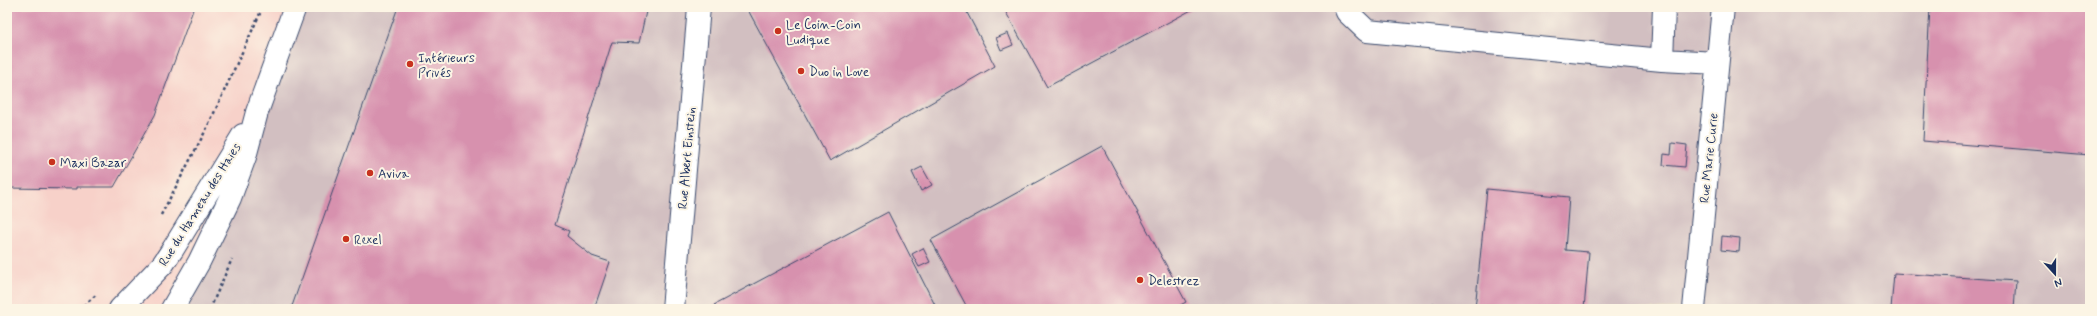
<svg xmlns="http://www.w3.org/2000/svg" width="2097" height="316" viewBox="0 0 2097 316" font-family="Mynerve,sans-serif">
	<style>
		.built { fill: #f7d1c9 }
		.industrial { fill: #d2bfc1 }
		.building { fill: #d791ae }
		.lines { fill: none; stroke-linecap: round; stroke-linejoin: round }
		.minor-casing { stroke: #3a496c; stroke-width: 24 }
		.path { stroke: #3a496c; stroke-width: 2.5; stroke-dasharray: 3 3; stroke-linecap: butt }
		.minor { stroke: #fff; stroke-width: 22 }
		.poi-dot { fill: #c8321e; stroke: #fcf5e5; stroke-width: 1.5 }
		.labels { text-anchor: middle; stroke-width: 4; stroke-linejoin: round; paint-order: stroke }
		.poi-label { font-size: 13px; fill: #1b2f5e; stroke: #fcf5e5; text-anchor: start }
		.street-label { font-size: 13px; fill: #1b2f5e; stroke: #fcf5e5 }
	</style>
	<rect width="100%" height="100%" fill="#fcf5e5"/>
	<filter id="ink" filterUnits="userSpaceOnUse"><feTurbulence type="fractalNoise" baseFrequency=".025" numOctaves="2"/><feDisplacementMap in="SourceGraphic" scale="8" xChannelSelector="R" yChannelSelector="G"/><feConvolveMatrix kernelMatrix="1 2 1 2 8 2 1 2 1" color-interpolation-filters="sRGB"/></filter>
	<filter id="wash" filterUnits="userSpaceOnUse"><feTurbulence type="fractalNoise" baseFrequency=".012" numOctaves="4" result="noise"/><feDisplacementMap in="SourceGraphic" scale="16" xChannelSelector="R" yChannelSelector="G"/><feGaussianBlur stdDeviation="0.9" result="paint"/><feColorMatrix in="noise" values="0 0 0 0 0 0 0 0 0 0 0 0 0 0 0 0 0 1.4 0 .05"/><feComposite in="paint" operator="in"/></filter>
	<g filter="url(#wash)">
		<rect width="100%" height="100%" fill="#e7dfb9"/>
		<path class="built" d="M7,7h288l-24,67 -99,235h-165z"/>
		<path class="industrial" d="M295,7h1795v302h-1918l27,-47z"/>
		<g id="blocks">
			<path class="building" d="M7,7h187l-39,108 -41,72h-37v2l-70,-1z
				M398,7h249l-8,36 -27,-1 -57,183 14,6 -2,5 25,20 18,6 -16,47h-303z
				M754,7h210l31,59 -165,95 -82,-151z
				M1003,7h194l-150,80z
				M1930,7h160v148l-167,-14z
				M1008,33l5,12 -12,5 -5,-12z
				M1672,143l15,2 -2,22 -22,-2 1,-11 7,1z
				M1102,146l84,156 -13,7h-205l-37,-69z
				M922,167l10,18 -11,6 -9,-19z
				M1487,189l82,8 -4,53 24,2 -5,57h-109z
				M888,212l49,97h-220l-3,-4z
				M1722,236l18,2 -1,14 -18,-2z
				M923,248l7,14 -11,5 -7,-13z
				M1894,273l122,8 -2,28h-123z
				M1433,304l37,4v1h-37z"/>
		</g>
	</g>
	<g filter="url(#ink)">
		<use href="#blocks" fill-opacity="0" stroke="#3a496c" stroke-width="1"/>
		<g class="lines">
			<defs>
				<path id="minor" d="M1345,7l2,5 20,19 295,29 55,3
					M1662,60l2,-53
					M120,309l43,-45 10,-15 70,-114
					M172,309l27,-47 31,-64 15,-41 12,-45 38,-105
					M673,309l26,-302
					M1694,309l29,-302"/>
			</defs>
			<use href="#minor" class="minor-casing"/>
			<path class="path" d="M161,215l47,-89 55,-119
				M73,309l9,-2 15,-13
				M210,309l22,-50"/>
			<use href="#minor" class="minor"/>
		</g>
	</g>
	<g class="poi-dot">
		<circle cx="778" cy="31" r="4"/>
		<circle cx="410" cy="64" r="4"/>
		<circle cx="801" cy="71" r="4"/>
		<circle cx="52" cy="162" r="4"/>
		<circle cx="370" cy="173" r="4"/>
		<circle cx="346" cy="239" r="4"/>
		<circle cx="1140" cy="280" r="4"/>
	</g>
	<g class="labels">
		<g class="poi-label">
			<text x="786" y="29">Le Coin-Coin<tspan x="786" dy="15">Ludique</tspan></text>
			<text x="418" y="62">Intérieurs<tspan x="418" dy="15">Privés</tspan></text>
			<text x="809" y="76">Duo in Love</text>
			<text x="60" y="167">Maxi Bazar</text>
			<text x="378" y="178">Aviva</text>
			<text x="354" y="244">Rexel</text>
			<text x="1148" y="285">Delestrez</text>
		</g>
		<g class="street-label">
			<text transform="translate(686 158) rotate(-85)" y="5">Rue Albert Einstein</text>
			<text transform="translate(1708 158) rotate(-84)" y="5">Rue Marie Curie</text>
			<text transform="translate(199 204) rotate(-58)" y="5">Rue du Hameau des Haies</text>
		</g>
	</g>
	<rect width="2097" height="316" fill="none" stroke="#fcf5e5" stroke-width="24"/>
	<g transform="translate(2055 274) rotate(159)" stroke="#fcf5e5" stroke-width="3" paint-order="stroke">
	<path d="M0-3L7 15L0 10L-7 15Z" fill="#1b2f5e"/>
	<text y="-6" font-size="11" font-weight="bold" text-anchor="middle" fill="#1b2f5e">N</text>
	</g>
</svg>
